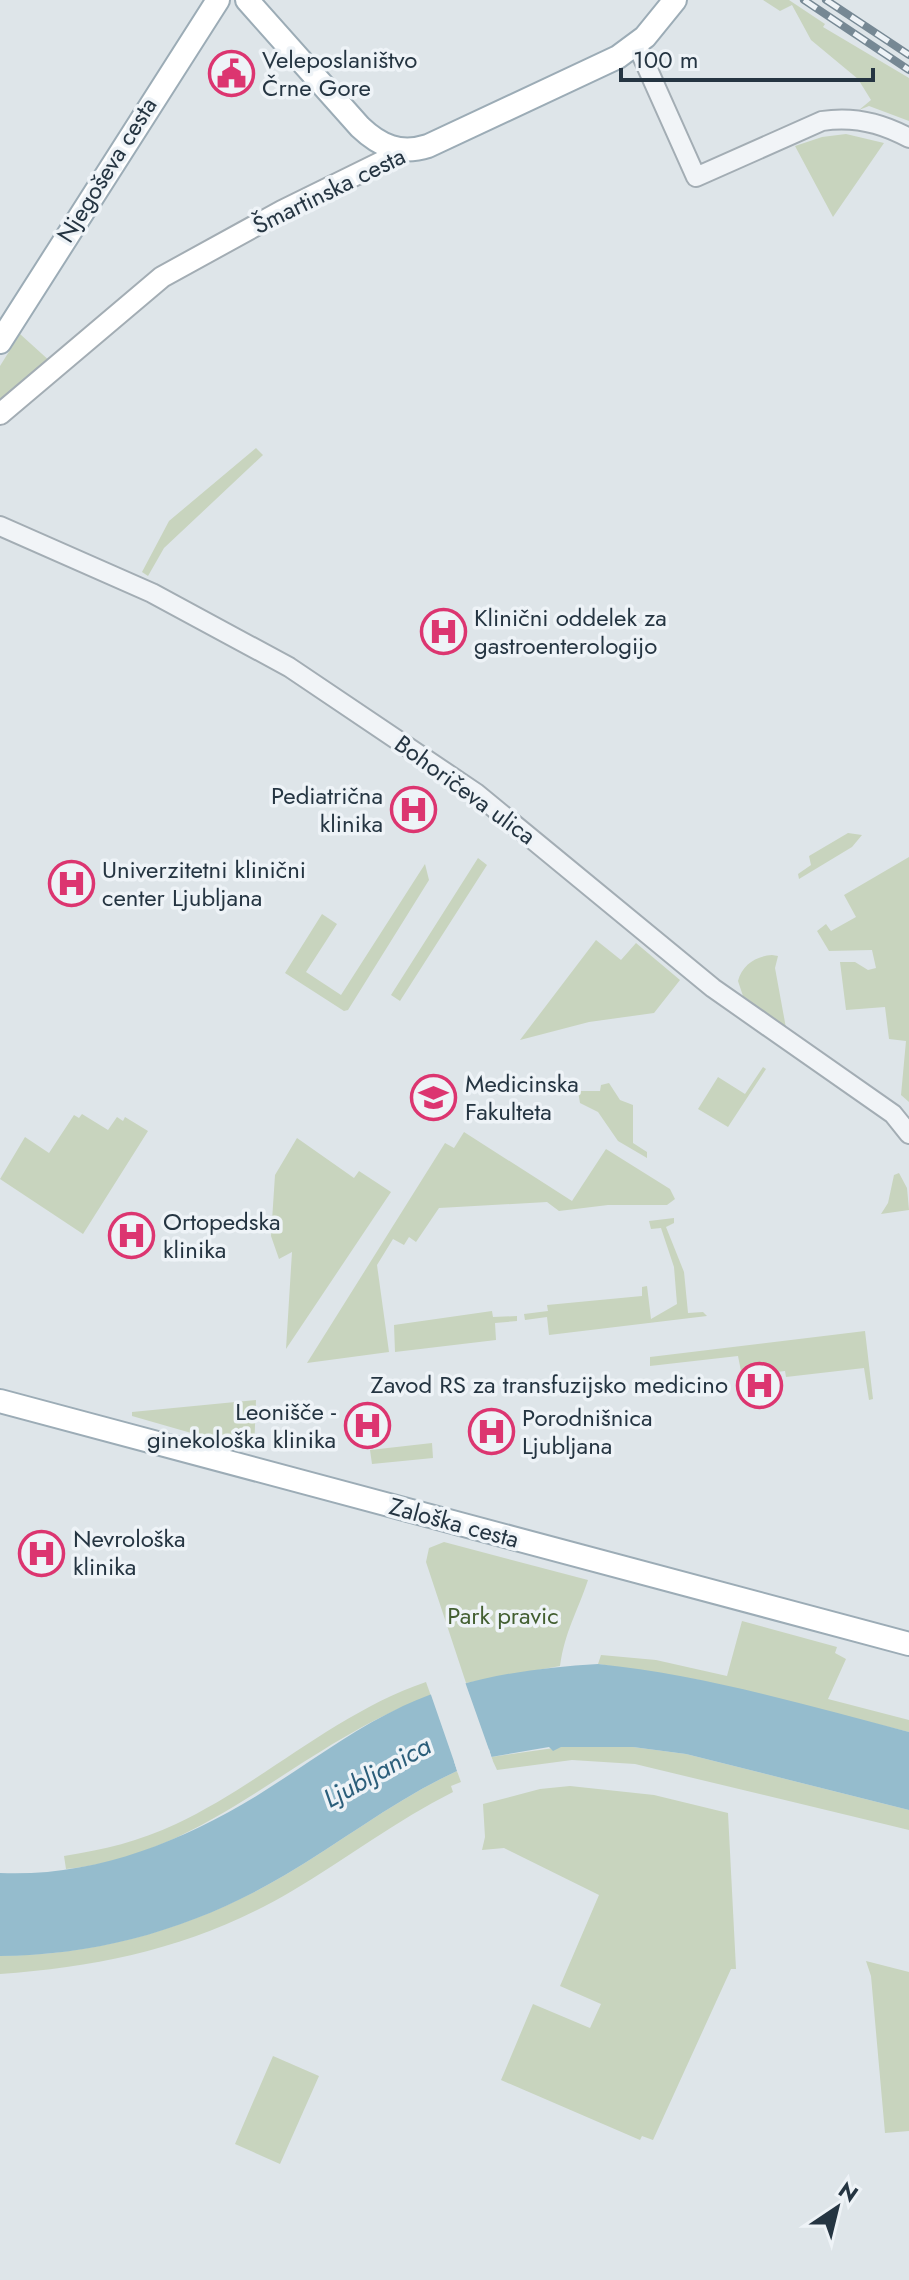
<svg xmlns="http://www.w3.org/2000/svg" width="909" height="2280" viewBox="0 0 909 2280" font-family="Jost,sans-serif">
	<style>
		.green { fill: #c8d4be }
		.water { fill: #95bccd }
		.pier { fill: #dee5e9 }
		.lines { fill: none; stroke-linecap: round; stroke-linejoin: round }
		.tertiary-casing { stroke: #a3adb4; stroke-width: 22 }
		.secondary-casing { stroke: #a3adb4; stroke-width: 24 }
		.primary-casing { stroke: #9cacb6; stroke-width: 26 }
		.tertiary { stroke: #f1f4f7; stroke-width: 18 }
		.secondary { stroke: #fff; stroke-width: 20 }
		.primary { stroke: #fff; stroke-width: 22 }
		.rail-casing { stroke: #768894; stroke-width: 8 }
		.rail { stroke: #eef3f7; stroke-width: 5; stroke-dasharray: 15; stroke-linecap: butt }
		.labels { text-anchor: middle; stroke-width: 7; stroke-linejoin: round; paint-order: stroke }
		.poi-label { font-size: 24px; fill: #253542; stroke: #eef3f7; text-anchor: start }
		.street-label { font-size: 24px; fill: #253542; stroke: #eef3f7 }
		.park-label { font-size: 24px; fill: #435f31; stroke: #eef3f7 }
		.water-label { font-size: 26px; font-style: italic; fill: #2b5e7a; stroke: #eef3f7 }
	</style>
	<rect width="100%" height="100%" fill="#dee5e9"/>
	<path class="green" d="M763,0h26l36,24 -2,3 86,51v43l-40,-15 -10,4 12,-10 -13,-21 -47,-39 -19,-35 -12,6z
		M846,134l38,9 -51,74 -38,-71 27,-9z
		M20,334l32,29 -52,40v-37z
		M256,448l7,7 -99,93 -16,28 -6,-4 27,-51z
		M848,833l14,2 -10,12 -53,32 -1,-5 13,-9 -2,-9z
		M909,857v245l-8,-7 5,-54 -17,-2 -4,-32 -39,3 -6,-48h15l13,8 8,-2 -4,-18 -43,1 -12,-20 9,-7 5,7 25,-14 -12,-22z
		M478,858l9,7 -87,136 -9,-6z
		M425,864l4,16 -81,130 -4,1 -59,-38 37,-59 15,10 -31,48 35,23z
		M596,940l25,20 15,-17 44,37 -26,33 -65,9 -69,18z
		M772,955l6,1 -3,12 11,60 -43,-32 -5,-15c4,-16 18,-25 34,-26z
		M763,1067l3,2 -38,58 -30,-18 20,-32 27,17z
		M609,1083l11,17 13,5v38l14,9v6l-29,-17 -20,-29 -18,-9 -2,-12h22l1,-6z
		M82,1114l26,16 9,-13 6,4 2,-4 23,14 -65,103 -83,-55 25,-42 24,16 25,-38 5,3z
		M464,1132l108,69 34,-52 64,40 5,10 -8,6h-59l-49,6 -12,-9 -108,6 -23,34 -7,-5 -5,8 -11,-6 -16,26 12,87 -82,11 138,-220 9,5z
		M297,1138l57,40 5,-7 32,21 -105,157 6,-97 -13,7 -8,-23 4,-61z
		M899,1173l8,15 2,22 -28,4 7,-11 6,-28z
		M674,1218v5l-8,4 18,45 4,41 15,-1 4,4 -158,19 -2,-18 -22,3 -1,-6 24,-3 -1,-6 95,-9v-9l5,-1 4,33 26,-15 -3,-37 -13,-39 -10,1 -2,-8z
		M492,1311l1,6 24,-1v5l-22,2 1,17 -101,12 -1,-27z
		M865,1331l8,68 -4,1 -5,-32 -78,9 -1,-6 -43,5 -4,-20 -88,10v-9z
		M256,1400l-2,51 -122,-35v-4z
		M432,1443l1,15 -61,6 -2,-14z
		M444,1542l144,38c-11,33 -23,51 -28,86l-94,17 -40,-121 3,-14z
		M742,1621l95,26 -2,6 11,6 -18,40 81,21v12l-210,-52 -101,-16 3,-9 55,5 71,16z
		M426,1682l5,14c-130,45 -221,159 -365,173l-2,-13c39,-6 76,-15 112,-32 87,-41 159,-111 250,-142z
		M561,1747h72l53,7 223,56v20l-274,-66 -63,-4 -75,10 -6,-13z
		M457,1771l4,11 -10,4 2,6c-56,28 -107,67 -161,99 -91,54 -188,76 -292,83v-18c101,-1 197,-29 285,-81 58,-34 111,-76 172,-104z
		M570,1786l84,9 74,18 8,156h-5l-78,171 -11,-4 -2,4 -139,-60 32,-76 57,24 11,-24 -41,-18 39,-91 -95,-47 -22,2 3,-13 -2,-33 57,-15z
		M866,1961l43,11v159l-24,2 -14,-157z
		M273,2056l46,20 -39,88 -45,-20z"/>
	<path class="water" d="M598,1664c106,11 209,41 311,68v78l-223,-56 -53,-7h-72l-8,4 -4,-4 -58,10 -2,-8 -35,12 3,10c-61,28 -114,70 -172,104 -88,52 -183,80 -285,81v-83c94,4 179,-30 258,-78 48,-30 94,-65 145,-89 63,-29 128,-38 195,-42z"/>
	<path class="pier" d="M464,1679l29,82 -7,-7 -27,9 2,9 -3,1 -28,-81z"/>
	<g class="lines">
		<defs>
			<path id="tertiary" d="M637,45l59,132 126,-56c31,-5 60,2 87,17
				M0,526l152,67 137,74 187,126 237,195 180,126 16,20"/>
			<path id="secondary" d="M0,414l162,-137 120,-66 122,-60"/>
			<path id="primary" d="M247,0l113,127c20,19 40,28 68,19l190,-89 27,-20 30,-37
				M0,342l218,-342
				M0,1401l909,243"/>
		</defs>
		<use href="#tertiary" class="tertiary-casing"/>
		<use href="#secondary" class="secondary-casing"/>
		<use href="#primary" class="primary-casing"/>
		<use href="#tertiary" class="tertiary"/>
		<use href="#secondary" class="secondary"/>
		<use href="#primary" class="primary"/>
		<defs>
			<path id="rail" d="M804,0l105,70
				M826,0l83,55"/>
		</defs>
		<use href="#rail" class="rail-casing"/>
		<use href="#rail" class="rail"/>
	</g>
	<defs>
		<symbol id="civic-ring" viewBox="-11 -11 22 22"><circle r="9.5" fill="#eef3f7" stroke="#dc3570" stroke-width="1.5"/><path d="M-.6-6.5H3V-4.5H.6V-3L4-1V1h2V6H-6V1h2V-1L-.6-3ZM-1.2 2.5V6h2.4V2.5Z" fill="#dc3570"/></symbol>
		<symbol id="hospital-ring" viewBox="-11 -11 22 22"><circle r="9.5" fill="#eef3f7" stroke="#dc3570" stroke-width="1.5"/><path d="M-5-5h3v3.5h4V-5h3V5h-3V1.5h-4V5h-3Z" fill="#dc3570"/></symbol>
		<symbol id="university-ring" viewBox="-11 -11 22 22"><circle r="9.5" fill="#eef3f7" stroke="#dc3570" stroke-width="1.5"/><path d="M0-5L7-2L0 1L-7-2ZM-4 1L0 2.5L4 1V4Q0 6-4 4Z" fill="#dc3570"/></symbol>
	</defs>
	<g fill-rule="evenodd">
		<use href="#civic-ring" x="206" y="48" width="51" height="51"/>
		<use href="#hospital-ring" x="418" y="606" width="51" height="51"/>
		<use href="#hospital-ring" x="388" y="784" width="51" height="51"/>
		<use href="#hospital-ring" x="46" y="858" width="51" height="51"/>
		<use href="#university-ring" x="408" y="1072" width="51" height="51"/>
		<use href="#hospital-ring" x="106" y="1210" width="51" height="51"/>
		<use href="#hospital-ring" x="734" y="1360" width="51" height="51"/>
		<use href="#hospital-ring" x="342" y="1400" width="51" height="51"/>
		<use href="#hospital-ring" x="466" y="1406" width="51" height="51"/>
		<use href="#hospital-ring" x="16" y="1528" width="51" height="51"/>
	</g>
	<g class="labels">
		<g class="poi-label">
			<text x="262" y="68">Veleposlaništvo<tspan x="262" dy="28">Črne Gore</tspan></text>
			<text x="474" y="626">Klinični oddelek za<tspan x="474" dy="28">gastroenterologijo</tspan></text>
			<text x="383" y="804" text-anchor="end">Pediatrična<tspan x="383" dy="28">klinika</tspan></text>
			<text x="102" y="878">Univerzitetni klinični<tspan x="102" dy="28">center Ljubljana</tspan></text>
			<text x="465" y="1092">Medicinska<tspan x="465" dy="28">Fakulteta</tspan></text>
			<text x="163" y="1230">Ortopedska<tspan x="163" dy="28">klinika</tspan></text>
			<text x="728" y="1393" text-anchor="end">Zavod RS za transfuzijsko medicino</text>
			<text x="336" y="1420" text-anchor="end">Leonišče -<tspan x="336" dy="28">ginekološka klinika</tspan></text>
			<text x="522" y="1426">Porodnišnica<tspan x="522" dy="28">Ljubljana</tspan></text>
			<text x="73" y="1547">Nevrološka<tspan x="73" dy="28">klinika</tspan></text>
		</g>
		<g class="street-label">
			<text transform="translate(107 170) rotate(-58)" y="8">Njegoševa cesta</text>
			<text transform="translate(329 191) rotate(-26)" y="8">Šmartinska cesta</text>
			<text transform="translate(465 790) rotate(36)" y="8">Bohoričeva ulica</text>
			<text transform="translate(454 1523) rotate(15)" y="8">Zaloška cesta</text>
		</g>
		<g class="park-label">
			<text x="503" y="1624">Park pravic</text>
		</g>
		<g class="water-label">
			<text transform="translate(377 1772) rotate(-29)" y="9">Ljubljanica</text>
		</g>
	</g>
	<g transform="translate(837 2208) rotate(35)" stroke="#eef3f7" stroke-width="6" paint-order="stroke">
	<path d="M0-6L14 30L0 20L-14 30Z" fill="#253542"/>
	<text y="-12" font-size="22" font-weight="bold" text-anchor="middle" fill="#253542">N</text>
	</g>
	<path d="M621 68v12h252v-12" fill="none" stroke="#253542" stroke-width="4"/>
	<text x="633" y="68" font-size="24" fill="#253542" stroke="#eef3f7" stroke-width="6" paint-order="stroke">100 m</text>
</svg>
